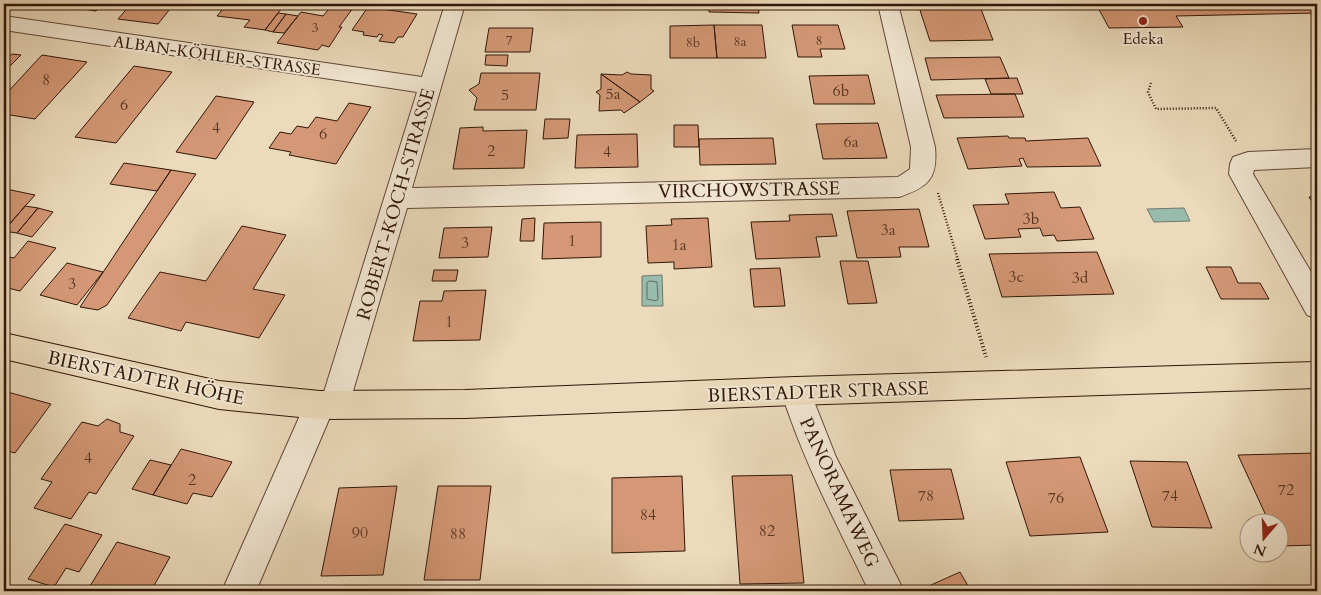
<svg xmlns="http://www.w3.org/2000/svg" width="1321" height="595" viewBox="0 0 1321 595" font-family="Cardo,serif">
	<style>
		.water { fill: #98bbae; stroke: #6f796c }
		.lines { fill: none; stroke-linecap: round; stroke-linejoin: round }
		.shore { stroke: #64685c; stroke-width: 1 }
		.building { fill: #d49876; stroke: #311609 }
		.minor-casing { stroke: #604736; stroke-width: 2 }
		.major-casing { stroke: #311609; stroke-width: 2 }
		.path-far1 { stroke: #311609; stroke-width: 2.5; stroke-dasharray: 1 2; stroke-linecap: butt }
		.path { stroke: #311609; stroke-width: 4; stroke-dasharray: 1 2.5; stroke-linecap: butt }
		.minor { fill: #f2e7d3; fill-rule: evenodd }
		.major { fill: #ebdabb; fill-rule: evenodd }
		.poi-dot { fill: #8f2418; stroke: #f2e7d3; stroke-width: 2 }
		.labels { text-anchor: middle; stroke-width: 4; stroke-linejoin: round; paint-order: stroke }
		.far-number-label { font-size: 14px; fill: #5a3624 }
		.far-poi-label { font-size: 16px; fill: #311609; stroke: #f2e7d3 }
		.far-street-label { font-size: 16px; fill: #311609; stroke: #f2e7d3 }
		.number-label { font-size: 16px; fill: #5a3624 }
		.street-label { font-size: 19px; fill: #311609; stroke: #f2e7d3 }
	</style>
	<rect width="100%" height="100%" fill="#ebdabb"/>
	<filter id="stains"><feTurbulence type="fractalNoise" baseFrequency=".004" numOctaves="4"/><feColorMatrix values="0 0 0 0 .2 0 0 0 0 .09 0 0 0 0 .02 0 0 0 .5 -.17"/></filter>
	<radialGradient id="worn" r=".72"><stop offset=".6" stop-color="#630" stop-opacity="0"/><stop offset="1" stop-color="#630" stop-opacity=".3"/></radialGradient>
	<path class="water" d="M1184,208l6,13 -36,1 -7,-13z
		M662,275l1,31h-21v-30z"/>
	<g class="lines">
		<path class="shore" d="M650,281l7,1 1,17 -2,2 -9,-2v-16z"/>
	</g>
	<path class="building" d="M51,4h52l-7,7z
		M131,4h43l-16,20 -40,-5z
		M227,4h58l-20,26 -21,-3 6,-7 -33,-4z
		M333,4h23l-17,23h3l-13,20 -7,-2 -4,5 -41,-7 24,-31 22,4z
		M655,4h29v2h-29z
		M708,4h50l1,9 -50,-1z
		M918,4h61l14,36 -63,1z
		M1096,4h221v9l-141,3 7,11 -74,1z
		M368,7l49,7 -14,23h-5l-4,6 -15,-2 4,-6 -4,-1 -2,3 -14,-2 1,-3 -12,-2z
		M278,13l8,1 -13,18 -8,-2z
		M286,14l12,2 -14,17 -11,-1z
		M714,25l3,33h-47v-32z
		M714,25h48l4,33h-49z
		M792,25h46l7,24h-25l2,8h-24z
		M489,28h44l-3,24h-45z
		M12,54l9,1 -12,12 -5,-1v-4z
		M42,55l45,7 -52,57 -31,-5v-18z
		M486,55h22l-1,11 -22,-1z
		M1000,57l9,21 -78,2 -6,-22z
		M134,66l38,6 -56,71 -41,-6z
		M627,72l4,2 20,1v14l3,2 -14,11 -39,-28 21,1z
		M481,73h59l-4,37h-62l3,-12 -8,-8 10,-6z
		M601,74l39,28 -16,11 -3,-3 -22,1 1,-16 -4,-3 5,-3z
		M868,75l7,29h-61l-5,-28z
		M1017,78l6,16h-32l-6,-15z
		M1015,94l9,23 -80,1 -8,-23z
		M216,96l38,6 -38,57 -40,-7z
		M349,103l22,4 -35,57 -47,-9 2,-3 -22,-4 11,-16 11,2 6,-8 11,2 8,-11 21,4z
		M545,119h25l-2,19 -25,1z
		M878,123l9,35 -64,1 -7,-35z
		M674,125h24l1,22h-25z
		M483,127v4l44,-1 -3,38 -71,1 7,-41z
		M637,134l1,33 -63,1 2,-33z
		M1008,136l1,2h16l1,3 62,-3 13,28 -74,1 -4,-9 -4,1 3,7 -54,3 -11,-31z
		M773,138l3,26 -76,1 -1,-26z
		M124,163l47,7 -14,21 -47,-7z
		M171,170l25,4 -89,131 -9,5 -18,-3z
		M6,189l29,6 -31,35v-39z
		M1054,192l7,16 19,-1 14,32 -37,2 -3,-6 -11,1 -3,-8 -22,1 3,8 -36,2 -12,-34 36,-1 -4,-10z
		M1317,196v14l-8,-13z
		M25,206l13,2 -21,25 -13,-2z
		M38,208l15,4 -21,25 -15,-4z
		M919,209l10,38h-30l2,10 -44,1 -10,-47z
		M832,214l5,22 -21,1 4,20 -64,2 -5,-37 39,-1 -1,-6z
		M535,218l-1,23h-14l2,-22z
		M708,218l4,49 -38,2v-7l-26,1 -2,-37 26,-1 -1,-6z
		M601,222v35l-59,2 2,-36z
		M242,226l44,9 -33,54 32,6 -26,43 -73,-16 -5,9 -53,-13 32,-46 46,9z
		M492,227l-4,30 -49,1 5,-30z
		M28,241l28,7 -36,43 -16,-4v-31l10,2z
		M1097,252l17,42 -112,3 -13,-43z
		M840,261h28l9,42 -29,1z
		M67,263l36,9 -26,33 -37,-10z
		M1206,267h25l7,16h22l9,16h-48z
		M780,268l5,38 -31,1 -4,-38z
		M434,270h24l-2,11h-24z
		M486,290l-6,50 -67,1 7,-40h22l2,-10z
		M4,391l47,13 -36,49 -11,-3z
		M107,419l13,5v8l14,4 -38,58 -7,-2 -18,27 -37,-11 18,-26 -11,-3 41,-57 16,4z
		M181,449l51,13 -20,35 -19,-4 -6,11 -34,-9z
		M1317,453v92l-37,1 -2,-24h-9l-31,-67z
		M1080,457l28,75 -78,4 -24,-74z
		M150,460l21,5 -18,30 -21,-6z
		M1130,461l57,1 25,66 -60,-1z
		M951,469l13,50 -65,2 -9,-51z
		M792,475l12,108 -64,1 -8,-108z
		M682,476l3,75 -73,2v-75z
		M397,486l-14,89 -62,1 18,-88z
		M438,486h53l-11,94h-56z
		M65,524l37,11 -23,37 -13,-4 -12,19 -26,-8z
		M117,542l53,15 -19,34h-64z
		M960,572l11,19h-36l-4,-6z"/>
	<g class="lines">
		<defs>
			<path id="minor" d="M445,4h20l-53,184 486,-11 12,-8 1,-22 -33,-143h20l37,143c3,32 -7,40 -36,50l-492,11 -61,207 -11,4 -5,-2 -74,174h-34l87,-196 11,-4 4,1 93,-300 -413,-62v-14l418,61z
				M1317,149v18l-63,3 -1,4 64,108v37l-10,-4 -78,-141 1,-10 3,-7 15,-5z
				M796,377l10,4 30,76 68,134h-35c-32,-66 -66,-130 -88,-200l5,-10z"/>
			<path id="major" d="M4,333l215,48 101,10 145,-1 331,-13 521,-15v26l-521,17 -331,13 -145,1 -101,-10 -215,-50z"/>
		</defs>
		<use href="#minor" class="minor-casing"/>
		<use href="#major" class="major-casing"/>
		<path class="path-far1" d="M1151,83l-3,9 8,17 60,-1 20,33
			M938,193l20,67"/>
		<path class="path" d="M957,259l29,98"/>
		<use href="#minor" class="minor"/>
		<use href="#major" class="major"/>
	</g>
	<circle class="poi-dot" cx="1143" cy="21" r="5"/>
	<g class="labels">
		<g class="far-number-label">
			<text x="315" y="32">3</text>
			<text x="509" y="45">7</text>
			<text x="819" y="45">8</text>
			<text x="740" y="46">8a</text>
			<text x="693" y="47">8b</text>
		</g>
		<g class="far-poi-label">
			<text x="1143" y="44">Edeka</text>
		</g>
		<g class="far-street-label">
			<text transform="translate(217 55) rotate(8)" y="6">ALBAN-KÖHLER-STRASSE</text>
		</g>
		<g class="number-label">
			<text x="46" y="85">8</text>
			<text x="841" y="96">6b</text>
			<text x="613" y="99">5a</text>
			<text x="505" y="100">5</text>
			<text x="124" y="110">6</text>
			<text x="216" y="133">4</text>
			<text x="323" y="139">6</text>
			<text x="851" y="147">6a</text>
			<text x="491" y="156">2</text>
			<text x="607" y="157">4</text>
			<text x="1031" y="224">3b</text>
			<text x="888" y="235">3a</text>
			<text x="572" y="246">1</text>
			<text x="465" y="248">3</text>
			<text x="679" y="250">1a</text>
			<text x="1016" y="282">3c</text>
			<text x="1080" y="283">3d</text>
			<text x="72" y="289">3</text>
			<text x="449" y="327">1</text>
			<text x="88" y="463">4</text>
			<text x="192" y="485">2</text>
			<text x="1286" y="495">72</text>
			<text x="926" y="501">78</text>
			<text x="1170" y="501">74</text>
			<text x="1056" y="503">76</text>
			<text x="648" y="520">84</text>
			<text x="767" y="536">82</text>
			<text x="360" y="538">90</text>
			<text x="458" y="539">88</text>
		</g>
		<g class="street-label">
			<text transform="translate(749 189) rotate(-1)" y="7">VIRCHOWSTRASSE</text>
			<text transform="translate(395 204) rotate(-74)" y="7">ROBERT-KOCH-STRASSE</text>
			<text transform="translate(146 377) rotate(12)" y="7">BIERSTADTER HÖHE</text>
			<text transform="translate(818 391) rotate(-2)" y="7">BIERSTADTER STRASSE</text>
			<text transform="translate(840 492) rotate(65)" y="7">PANORAMAWEG</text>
		</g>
	</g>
	<rect width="1321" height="595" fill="none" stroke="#ebdabb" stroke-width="20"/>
	<rect x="5" y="5" width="1311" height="585" fill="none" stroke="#311609" stroke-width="2.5"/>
	<rect x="10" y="10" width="1301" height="575" fill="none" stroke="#311609"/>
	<g transform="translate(1264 538) rotate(199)"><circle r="24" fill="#f2e7d3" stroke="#a59382"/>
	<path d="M0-4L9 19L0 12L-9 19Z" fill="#8f2418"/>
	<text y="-8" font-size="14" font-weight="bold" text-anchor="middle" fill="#311609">N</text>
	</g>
	<rect width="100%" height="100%" filter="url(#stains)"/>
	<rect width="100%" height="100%" fill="url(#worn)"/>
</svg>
